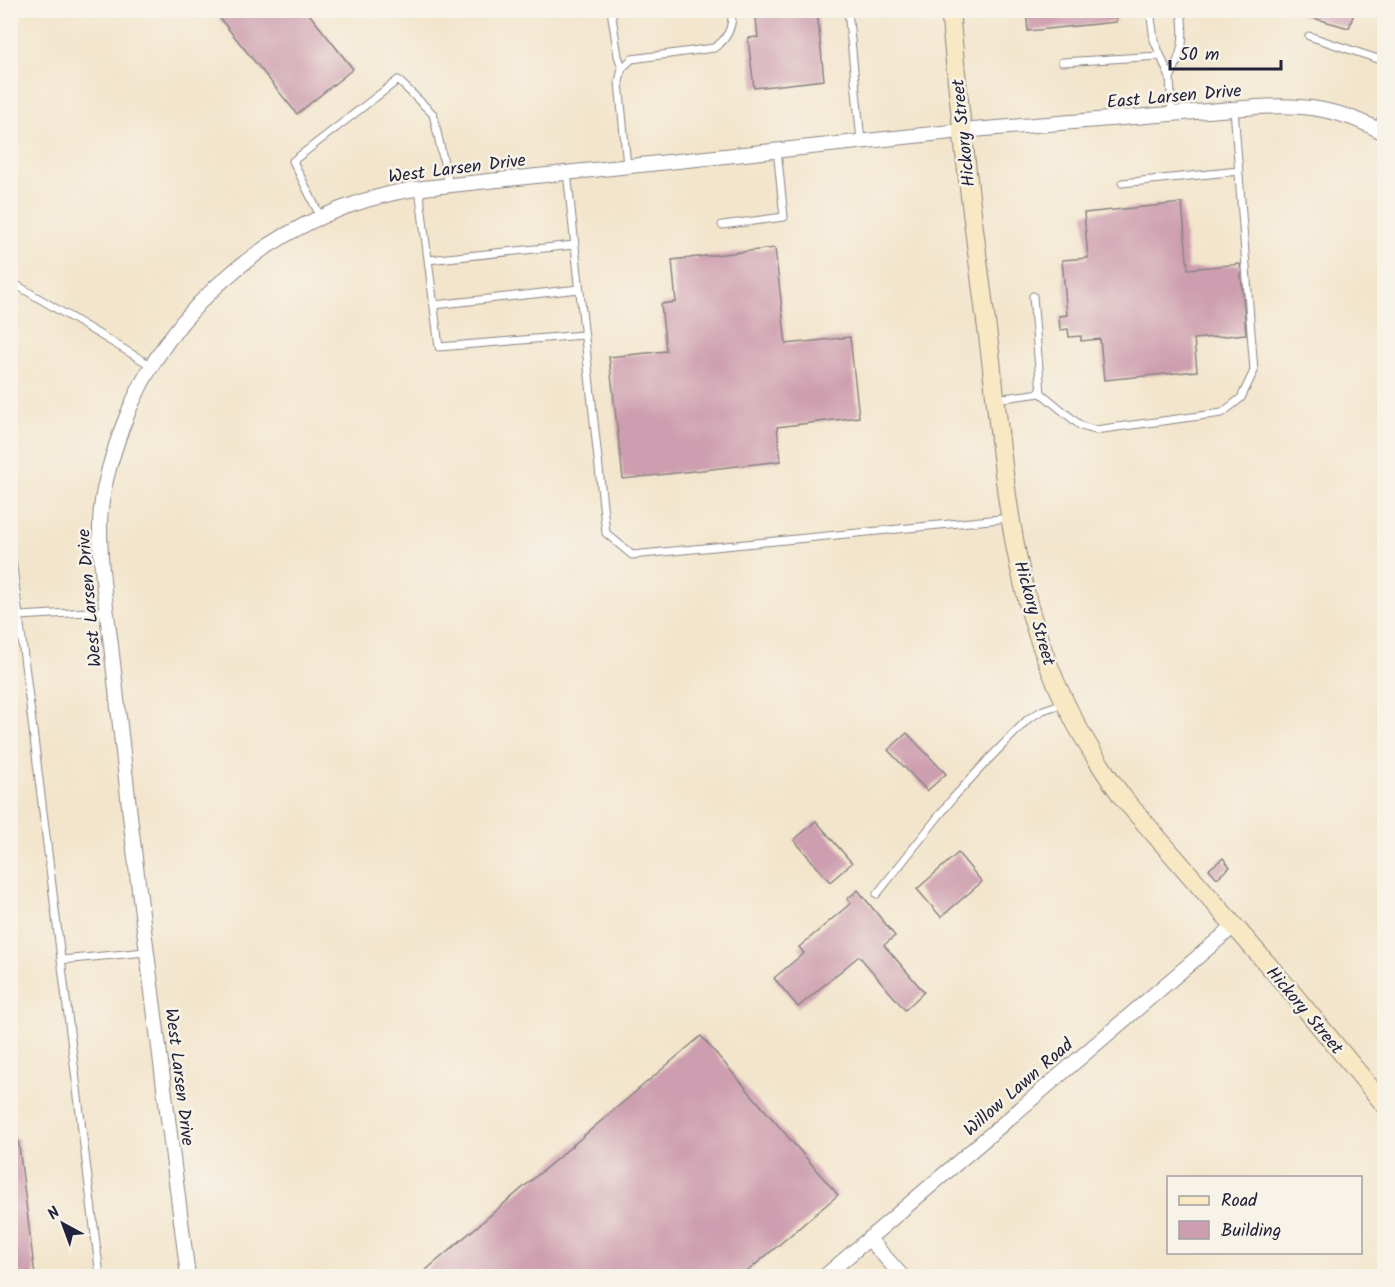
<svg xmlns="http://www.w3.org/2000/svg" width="1395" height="1287" viewBox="0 0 1395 1287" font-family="Kalam,sans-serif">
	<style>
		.building { fill: #cd9eaf }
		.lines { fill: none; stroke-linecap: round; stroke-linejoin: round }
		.lane-casing { stroke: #8a8484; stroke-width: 9 }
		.street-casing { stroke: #8a8484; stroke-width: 16 }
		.secondary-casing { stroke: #8a8484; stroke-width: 20 }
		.lane { stroke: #fff; stroke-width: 7 }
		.street { stroke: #fff; stroke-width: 14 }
		.secondary { stroke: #f8e8c3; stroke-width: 18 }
		.labels { text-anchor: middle; stroke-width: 5; stroke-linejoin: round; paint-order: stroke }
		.street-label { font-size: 18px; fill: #22223b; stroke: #f7f3e8 }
	</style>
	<rect width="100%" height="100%" fill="#f7f3e8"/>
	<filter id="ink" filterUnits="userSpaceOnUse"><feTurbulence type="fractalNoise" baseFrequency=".0167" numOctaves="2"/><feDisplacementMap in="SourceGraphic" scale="12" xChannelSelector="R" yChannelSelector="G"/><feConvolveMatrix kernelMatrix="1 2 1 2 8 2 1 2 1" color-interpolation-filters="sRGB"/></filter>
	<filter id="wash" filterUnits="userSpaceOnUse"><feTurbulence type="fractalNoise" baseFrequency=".008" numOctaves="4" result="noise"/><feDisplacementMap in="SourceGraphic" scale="24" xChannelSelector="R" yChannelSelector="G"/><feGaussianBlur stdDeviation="1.35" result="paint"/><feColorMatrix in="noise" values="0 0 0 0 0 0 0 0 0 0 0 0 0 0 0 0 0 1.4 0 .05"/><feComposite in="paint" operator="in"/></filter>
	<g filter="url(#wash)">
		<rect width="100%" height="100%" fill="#f3e5cc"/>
		<g id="blocks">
			<path class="building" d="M213,10h93l47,59 -56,45z
				M755,10h62l7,70 -70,8 -6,-50 10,-1z
				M1026,10h89l1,12 -88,9z
				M1300,10h55l-6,18 -50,-14z
				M1182,203l6,66 52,-5 6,70 -52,5 3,32 -93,9 -4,-41 -19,2v-5l-12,1 -1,-8 -8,1 -1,-14 8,-1 -5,-55 26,-2 -4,-45z
				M775,248l11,96 64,-7 9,80 -82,10 4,34 -158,18 -14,-122 57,-6 -5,-47 15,-2 -4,-42z
				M907,733l39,41 -19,17 -39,-41z
				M816,821l36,42 -22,19 -36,-42z
				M958,853l24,29 -41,35 -24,-28z
				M1223,858l7,9 -13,11 -8,-9z
				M858,890l37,46 -11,9 40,47 -19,18 -46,-54 -61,51 -24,-29 30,-25 -5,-6 52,-44 -4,-4z
				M701,1036l137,159 -96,81h-323z
				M10,1138h8l17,138h-25z"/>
		</g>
	</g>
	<g filter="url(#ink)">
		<use href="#blocks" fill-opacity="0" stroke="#8a8484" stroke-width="1.5"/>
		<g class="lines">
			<defs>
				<path id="lane" d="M611,10l7,46 4,12
					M848,10l13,131
					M1150,10l4,30 16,38 2,36
					M1309,36l75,25
					M1062,62l97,-6
					M1170,78c13,-27 15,-38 11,-68
					M1377,129l7,-17
					M627,166l-8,-84 3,-14 10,-9 82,-11c14,-9 19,-21 18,-38
					M567,172l39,361 26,22 379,-37
					M1122,183l117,-12
					M419,188l20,159 144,-12
					M320,216l-27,-55 105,-81 35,34 16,71
					M722,225l62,-8 -7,-67
					M428,260l146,-15
					M10,281l142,85
					M1033,296l8,97
					M434,305l145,-16
					M996,399l45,-6 40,33 14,4 127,-17 19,-15 13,-27 -20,-262
					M10,543l90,733
					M19,616l87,-5
					M877,894l76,-96 34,-37 41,-42 15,-9 21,-7
					M61,960l85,-8"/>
				<path id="street" d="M869,1239l33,37
					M188,1276c-19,-147 -38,-295 -56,-443 -7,-62 -14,-125 -21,-188 -5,-38 -11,-79 -11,-119 0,-32 11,-67 22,-98 46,-126 160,-217 292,-239l547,-58 296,-24c48,-3 85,2 127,26
					M825,1276l409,-350"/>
				<path id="secondary" d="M950,10c10,112 24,223 39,334 10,80 16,165 35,243 18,77 53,149 100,212l165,190 95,115"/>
			</defs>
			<use href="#lane" class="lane-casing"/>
			<use href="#street" class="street-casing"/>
			<use href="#secondary" class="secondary-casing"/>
			<use href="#lane" class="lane"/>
			<use href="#street" class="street"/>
			<use href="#secondary" class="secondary"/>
		</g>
	</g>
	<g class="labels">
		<g class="street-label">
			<text transform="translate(1174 96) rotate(-5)" y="6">East Larsen Drive</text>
			<text transform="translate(963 133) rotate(-96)" y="6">Hickory Street</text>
			<text transform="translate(457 168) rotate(-7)" y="6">West Larsen Drive</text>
			<text transform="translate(89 598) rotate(-95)" y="6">West Larsen Drive</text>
			<text transform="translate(1035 613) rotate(74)" y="6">Hickory Street</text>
			<text transform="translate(1305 1010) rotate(50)" y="6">Hickory Street</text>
			<text transform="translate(180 1077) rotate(83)" y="6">West Larsen Drive</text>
			<text transform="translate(1018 1087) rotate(-41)" y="6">Willow Lawn Road</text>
		</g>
	</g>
	<rect width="1395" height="1287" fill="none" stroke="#f7f3e8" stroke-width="36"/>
	<rect x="1167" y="1176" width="195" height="78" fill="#f7f3e8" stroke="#a29fa3" stroke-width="1.5"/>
	<rect x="1179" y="1196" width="30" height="9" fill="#f8e8c3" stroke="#a29fa3" stroke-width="1.5"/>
	<text x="1221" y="1206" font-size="18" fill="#22223b">Road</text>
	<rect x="1179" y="1221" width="30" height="18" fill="#cd9eaf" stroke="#a29fa3" stroke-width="1.5"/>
	<text x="1221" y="1236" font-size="18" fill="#22223b">Building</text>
	<g transform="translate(63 1224) rotate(319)" stroke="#f7f3e8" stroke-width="4.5" paint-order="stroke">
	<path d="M0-4.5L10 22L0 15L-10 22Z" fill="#22223b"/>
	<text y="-9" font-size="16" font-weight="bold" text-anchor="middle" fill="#22223b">N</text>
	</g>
	<path d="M1170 60v9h111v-9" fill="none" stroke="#22223b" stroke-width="3"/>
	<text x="1179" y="60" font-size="18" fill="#22223b" stroke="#f7f3e8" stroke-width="4.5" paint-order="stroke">50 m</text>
</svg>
